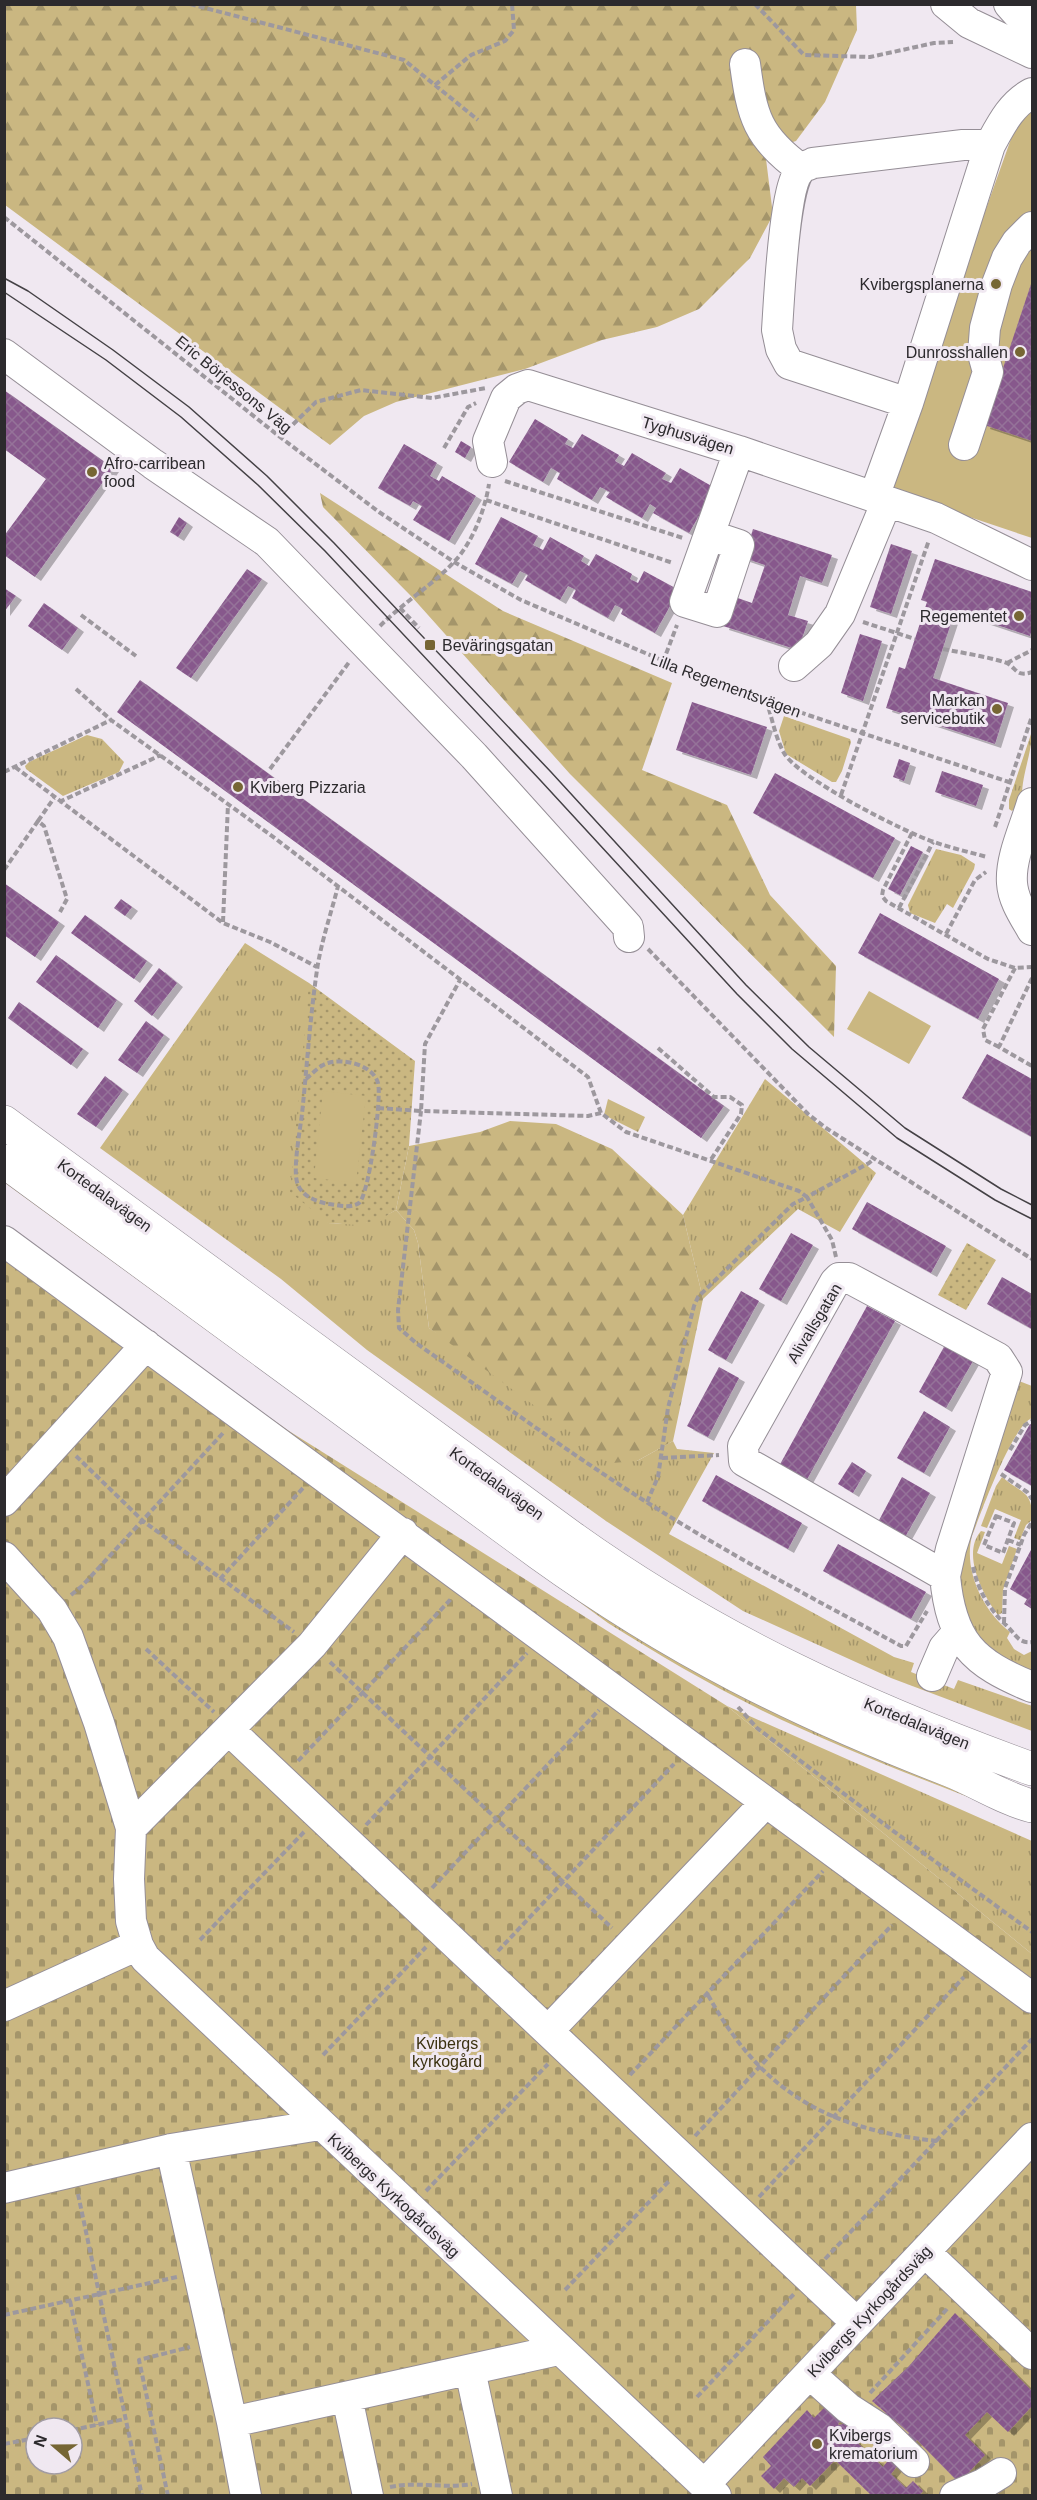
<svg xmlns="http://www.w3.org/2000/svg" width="1037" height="2500" viewBox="0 0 1037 2500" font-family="Helvetica,sans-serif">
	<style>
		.grass { fill: url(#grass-tufts) }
		.forest { fill: url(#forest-firs) }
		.cemetery { fill: url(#cemetery-stones); fill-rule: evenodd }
		.park { fill: url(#park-dots) }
		.pitch { fill: #cab781 }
		.building { fill: url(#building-cross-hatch); fill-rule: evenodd; filter: url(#shadow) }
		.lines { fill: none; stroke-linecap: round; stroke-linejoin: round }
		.minor-casing { stroke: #958e96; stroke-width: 32 }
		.major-casing { stroke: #958e96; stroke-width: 34 }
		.path { stroke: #9d989e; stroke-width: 4; stroke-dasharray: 6 3; stroke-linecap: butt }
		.minor { stroke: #fff; stroke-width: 30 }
		.major { stroke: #fff; stroke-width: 33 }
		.tram { stroke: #444145; stroke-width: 1.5 }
		.poi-dot { fill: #766634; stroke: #f0e8f1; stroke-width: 2 }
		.labels { text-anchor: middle; stroke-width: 6; stroke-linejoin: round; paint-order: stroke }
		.poi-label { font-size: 16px; fill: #2c2a2d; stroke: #f0e8f1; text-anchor: end }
		.street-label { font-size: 16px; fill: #2c2a2d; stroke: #f0e8f1 }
		.park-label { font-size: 16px; fill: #3b3110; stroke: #f0e8f1 }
	</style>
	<defs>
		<pattern id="grass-tufts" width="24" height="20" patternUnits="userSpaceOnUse" patternTransform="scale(1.5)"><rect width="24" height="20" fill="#cab781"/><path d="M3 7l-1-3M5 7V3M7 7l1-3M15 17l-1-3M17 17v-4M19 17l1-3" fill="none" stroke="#a4956a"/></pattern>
		<pattern id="forest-firs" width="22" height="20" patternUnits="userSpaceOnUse" patternTransform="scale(1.5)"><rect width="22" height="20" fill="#cab781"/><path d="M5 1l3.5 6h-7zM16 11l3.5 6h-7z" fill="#a4956a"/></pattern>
		<pattern id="cemetery-stones" width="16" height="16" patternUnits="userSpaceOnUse" patternTransform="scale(1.5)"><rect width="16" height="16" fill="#cab781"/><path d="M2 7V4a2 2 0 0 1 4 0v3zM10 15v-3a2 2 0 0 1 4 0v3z" fill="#a4956a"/></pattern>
		<pattern id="park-dots" width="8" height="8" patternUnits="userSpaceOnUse" patternTransform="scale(1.5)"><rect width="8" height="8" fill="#cab781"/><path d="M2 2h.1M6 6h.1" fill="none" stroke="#a4956a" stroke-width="1.8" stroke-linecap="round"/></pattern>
		<pattern id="building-cross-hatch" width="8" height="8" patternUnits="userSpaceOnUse" patternTransform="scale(1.5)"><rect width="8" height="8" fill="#87588c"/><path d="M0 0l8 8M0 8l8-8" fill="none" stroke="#957299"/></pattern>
		<filter id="shadow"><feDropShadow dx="6" dy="4" stdDeviation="0" flood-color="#0004"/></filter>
	</defs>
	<rect width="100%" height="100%" fill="#f0e8f1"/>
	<path class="grass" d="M784,716l66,23 1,3 -9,29 -6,11h-4l-46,-28 -7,-23z
		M1032,731c0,24 -11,44 -10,69l-10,11 -3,-2v-9z
		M87,735l15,4 22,23 -5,10 -56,24 -37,-27 -1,-3 4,-4z
		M936,849l25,6 14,9 -1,5 -21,39 -6,-4 -12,19 -25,-10 -2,-8z
		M245,943l64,40 19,240c29,2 42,2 68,-13l18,20 4,13 11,85 208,133 36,-20 4,8 37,4 -45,81 225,123 20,6 -3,9 43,17 4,-9 74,26v25l-141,-53 -148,-67 -137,-90 -239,-171 -86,-71 -181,-131z
		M765,1079l111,94 -36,59 -42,-23 -95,90 -20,-84z
		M608,1099l37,18 -7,15 -34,-17z
		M5,1176l1027,646c-91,-36 -185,-70 -273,-113 -52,-26 -102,-55 -151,-86l-603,-440z
		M1019,1381l13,5v32c-20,8 -51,95 -60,118 -9,34 11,75 38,96l-3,6 7,11 10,6 8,-4v29l-57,-38 -20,-62z
		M1002,1477c20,17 31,13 30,43l-6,5 -6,15 -6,-2 7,-18 -26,-11 -8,19 -6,-2 15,-40z
		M981,1531l4,1 -8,21 25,11 7,-18 8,3 -14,41 -1,23 -4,2c-15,-20 -37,-61 -17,-84z
		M727,1706l305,135v113z"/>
	<path class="forest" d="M5,5h851l1,25 -32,72 -29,39 -31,10 8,64 -23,43 -51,51 -42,18 -55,13 -77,29 -129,33 -32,14 -34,29 -325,-240z
		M320,493l183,118 169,72 -30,87 85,35 43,90 66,71 -2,71 -264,-263 -159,-178 -88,-89z
		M510,1121l46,3 56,25 71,66 20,84 -30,142 -36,20 -25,2 -183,-135 -11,-85 -4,-13 -18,-20 13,-64 71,-14z"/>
	<path class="cemetery" d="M4,1229l285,202 438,275 305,248v541h-1027zM36,2428h36v36h-36z"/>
	<path class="park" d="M309,983l106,78 -6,85 -13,64 -17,10 -22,5 -29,-2 -38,-31z
		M967,1243l29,17 -30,50 -28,-15z"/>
	<path class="pitch" d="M1032,80v458l-146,-49z
		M869,991l62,35 -22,38 -62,-35z
		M323,1091l43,5 -10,87 -42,-5z"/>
	<path class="building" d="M1032,281v160l-48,-16z
		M4,390l109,78 -78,109 -31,-22v-19l42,-57 -42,-30z
		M535,419l33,20 -3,5 8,4 9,-14 37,21 -4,6 9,5 8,-13 34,20 -4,6 9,4 9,-15 35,20 -26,45 -36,-20 3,-5 -6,-4 -8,14 -36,-21 4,-5 -10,-5 -8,13 -35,-21 3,-6 -9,-5 -8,14 -34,-20z
		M461,441l10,6 -6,11 -10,-6z
		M404,444l33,19 -7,13 9,5 3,-5 34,20 -27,45 -36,-21 9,-14 -9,-5 -3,5 -32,-18z
		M179,517l8,6 -9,14 -8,-5z
		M501,517l37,19 -5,9 10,5 7,-13 34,19 -3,5 8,5 7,-12 36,20 -2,5 8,4 6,-12 35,19 -24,43 -34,-19 2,-5 -8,-4 -7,13 -36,-20 4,-8 -8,-4 -8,14 -35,-20 3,-5 -8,-4 -8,13 -37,-20z
		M753,529l79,26 -10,28 -22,-7 -12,39 20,6 -10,29 -75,-24 9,-30 20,7 13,-38 -21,-7z
		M891,544l21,7 -21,63 -21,-7z
		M935,559l97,33v37l-2,7 -75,-25 -22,67 75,25 -13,41 -109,-36 13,-41 6,2 22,-67 -6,-2z
		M247,569l15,10 -71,99 -15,-10z
		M4,588l12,8 -12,16z
		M44,603l34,25 -16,22 -34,-24z
		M860,634l22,7 -19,60 -22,-8z
		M140,680l584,426 -23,32 -584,-426z
		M692,702l75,25 -16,48 -75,-25z
		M899,759l11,4 -6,18 -11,-4z
		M942,771l41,14 -7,21 -41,-14z
		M775,773l120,65 -22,40 -120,-65z
		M911,846l12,6 -23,43 -12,-6z
		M4,883l55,39 -24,35 -31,-22z
		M121,899l11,8 -7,9 -11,-8z
		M880,913l119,66 -21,40 -120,-66z
		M85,915l62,46 -13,18 -63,-46z
		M56,955l61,45 -19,28 -62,-46z
		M159,968l18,15 -25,33 -18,-15z
		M19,1002l64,47 -12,16 -63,-47z
		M146,1021l18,14 -27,38 -19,-13z
		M987,1054l45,25v58l-70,-39z
		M105,1076l18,14 -27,37 -19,-13z
		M867,1202l79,44 -15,27 -79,-44z
		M791,1233l22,12 -32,56 -22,-12z
		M1002,1277l30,17v35l-45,-25z
		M741,1291l18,10 -33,59 -18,-10z
		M867,1306l28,15 -90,162 -27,-15z
		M945,1345l28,16 -27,47 -27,-16z
		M719,1367l20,11 -31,59 -21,-11z
		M924,1411l26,16 -26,46 -27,-15z
		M1030,1424l2,1v61l-28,-16z
		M852,1462l14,9 -13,22 -15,-9z
		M716,1475l86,48 -14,26 -86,-48z
		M902,1477l28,16 -26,46 -27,-15z
		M838,1544l88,48 -15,27 -88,-48z
		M1032,1548v61l-8,-5 3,-5 -17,-10z
		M955,2313l77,78v15l-24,26 -21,-20 -22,23 20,20 -26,28 -42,-43 -26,34 15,14 7,-7 10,10 -4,5h-47l-37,-36 -25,26 -8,-8 -8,9 -10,-9 -10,11 -13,-13 10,-10 -8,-9 44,-47 7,8 17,-17 15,14 -8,9 1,1 47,-12 -14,-12 37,-35zM893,2419l16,14 -26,34 -38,-36z"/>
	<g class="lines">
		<defs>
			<path id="minor" d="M946,4l23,19 63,30
				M1009,4l16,18 7,17
				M745,64c7,52 12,73 56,105
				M4,354l149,110 114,78 207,214 154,171 1,10
				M908,403l-119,-39 -8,-15 -4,-19c2,-28 7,-146 24,-161 2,-3 9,-4 12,-6l150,-18h27
				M964,445l24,-73 -5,-18 2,-26 12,-44 10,-26 10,-16 15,-15
				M492,462l-4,-21 18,-43 11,-9 11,-4 211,66 197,67 96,47
				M874,497l34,-94 82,-258c11,-20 21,-41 42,-52
				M709,535l30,10 -22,67 -32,-10 54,-151
				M794,666l25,-22 21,-30 47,-113
				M1032,803c-7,24 -22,55 -20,80 1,17 12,33 20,47
				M4,1241l1028,757
				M839,1278h10l149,80 9,14 -56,177 -6,27 -201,-115 -1,-15 92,-164z
				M4,1501l142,-156
				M4,1557l48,53 16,27 31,86 32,105 -2,51 2,42 7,24 7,13 571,538
				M945,1576c6,66 28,87 87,111
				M932,1676l12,-28 14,-16
				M229,1730l628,593
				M131,1828l181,-183 91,-112
				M4,2006l134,-61
				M548,2031l218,-229
				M171,2149l61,273 14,74
				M4,2188l167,-39 149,-24
				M925,2252l107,102
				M470,2370l27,126
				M810,2374l38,34 31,20 35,34
				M347,2397l21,99
				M232,2422l326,-72
				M705,2484l327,-346
				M955,2496l28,-12 18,-11"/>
			<path id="major" d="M4,1122l567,415c144,103 295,172 461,232
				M4,1161l536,393c132,95 258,158 409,216 28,11 55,29 83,36"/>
		</defs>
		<use href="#minor" class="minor-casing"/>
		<use href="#major" class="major-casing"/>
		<path class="path" d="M190,4l214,56 74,60
			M755,4l49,51 66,2 64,-14 19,-1
			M435,85l36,-30 34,-14 9,-11 -2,-26
			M4,217l276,220 99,75 75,50 67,38 178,76 112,40 198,66
			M280,437l36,-35 45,-12 71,8 54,-10
			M444,448l24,-41 8,-4
			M505,481l178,57
			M486,500l187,63
			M400,608l19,20
			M81,615l55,41
			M863,622l52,17
			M380,626c23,-23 51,-40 73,-63 19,-19 32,-53 36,-79
			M943,649c20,4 41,7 61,13 13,4 10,16 28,10
			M663,662l14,-37
			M1007,663l25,-13
			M76,689l35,31
			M766,700c6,17 9,37 18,53 14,25 120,79 150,89 17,6 35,10 53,15
			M15,767l208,156 47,19 47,25
			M270,769l80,-108
			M4,772l107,-52 157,113 320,244 13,36 25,19 173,59 8,6 -14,7 -95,93 -4,9 -26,102 -10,69 -11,25
			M841,795l88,-255
			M59,802l102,-47
			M38,821l16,-23
			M995,827l37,-111
			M912,833l-29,57 -1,6 4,5 102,58 27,9 17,-1
			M4,870l34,-49 6,5 23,73 -7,13
			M899,908l34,-66
			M223,922l5,-118
			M946,934l29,-54 11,-8
			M648,949l160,165 18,14 206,131
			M1032,978l-33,69 33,19
			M999,1047l-14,-7 -2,-11 32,-61
			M658,1048l56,49h16l12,8 -1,9 -31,47
			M306,1079c6,-5 14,-14 22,-16 16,-5 45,2 50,20 4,15 -9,112 -19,120 -9,6 -21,2 -31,1 -13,-3 -27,-8 -31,-22 -4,-14 3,-52 5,-68 5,-48 8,-96 15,-144 4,-28 14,-56 21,-84
			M378,1108l43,3 4,-67 35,-64
			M601,1113l-13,3 -167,-5 -23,199 1,18 17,15c77,54 153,110 232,160 82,52 168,97 253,143h5l21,-35
			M836,1257l-4,-17 -25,-43 62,-34 6,-5
			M1010,1450l15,-25 7,-4
			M76,1456l67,65 151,111
			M662,1458l57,-3
			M1001,1474l26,18 5,7
			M996,1516l18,7 -11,30 -19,-8z
			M1008,1540l13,5
			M973,1567c5,23 16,42 33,58 9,8 12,19 26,17
			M220,1579l83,-91
			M71,1595l11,-9 142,-154
			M1004,1623l1,-35 19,-53 8,-13
			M146,1649l68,63
			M330,1662l282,266
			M738,1707l19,21 135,102 140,102
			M298,1761l153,-162
			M366,1825l161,-172
			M432,1888l167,-178
			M200,1940l104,-108
			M498,1951l176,-187
			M708,1995c54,98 120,134 229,146
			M323,2055l103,-108
			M630,2075l193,-204
			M695,2136l197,-211
			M426,2191l122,-127
			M78,2194l64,302
			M759,2197l205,-220
			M825,2259l207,-220
			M565,2290l105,-110
			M70,2301l27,124
			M4,2315l173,-38
			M870,2393l78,-85
			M697,2397l97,-103
			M72,2430l53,-11
			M4,2444l32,-6
			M390,2487c27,-6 54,2 82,-3
			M168,2496l-29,-136 51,-13"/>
		<use href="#minor" class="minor"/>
		<use href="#major" class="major"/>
		<path class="tram" d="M4,278l24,13 85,59 76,57 78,69 67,67 217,229 195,213 63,62 96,81 96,61 31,16
			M4,292l102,68 75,57 77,68 67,66 216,230 196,213 55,55 105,89 98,62 37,19"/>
	</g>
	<g class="poi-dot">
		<circle cx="996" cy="284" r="6"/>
		<circle cx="1020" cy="352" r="6"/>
		<circle cx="92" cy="472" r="6"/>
		<circle cx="1019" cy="616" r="6"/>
		<rect x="424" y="639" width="12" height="12" rx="3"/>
		<circle cx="997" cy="709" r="6"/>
		<circle cx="238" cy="787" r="6"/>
		<circle cx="817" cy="2444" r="6"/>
	</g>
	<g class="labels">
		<g class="poi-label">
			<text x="984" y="290">Kvibergsplanerna</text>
			<text x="1008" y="358">Dunrosshallen</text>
			<text x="104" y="469" text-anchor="start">Afro-carribean<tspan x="104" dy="18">food</tspan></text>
			<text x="1007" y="622">Regementet</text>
			<text x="442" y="651" text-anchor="start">Beväringsgatan</text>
			<text x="985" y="706">Markan<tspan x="985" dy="18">servicebutik</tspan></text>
			<text x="250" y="793" text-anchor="start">Kviberg Pizzaria</text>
			<text x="829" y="2441" text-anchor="start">Kvibergs<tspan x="829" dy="18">krematorium</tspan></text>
		</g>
		<g class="street-label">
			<text transform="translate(234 384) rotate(39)" y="6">Eric Börjessons Väg</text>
			<text transform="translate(688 435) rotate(17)" y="6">Tyghusvägen</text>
			<text transform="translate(726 685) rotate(20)" y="6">Lilla Regementsvägen</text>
			<text transform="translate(105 1195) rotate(36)" y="6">Kortedalavägen</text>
			<text transform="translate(814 1323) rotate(-59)" y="6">Alivallsgatan</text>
			<text transform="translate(497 1483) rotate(36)" y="6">Kortedalavägen</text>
			<text transform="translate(917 1723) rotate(22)" y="6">Kortedalavägen</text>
			<text transform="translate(394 2195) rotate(43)" y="6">Kvibergs Kyrkogårdsväg</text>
			<text transform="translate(869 2311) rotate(-47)" y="6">Kvibergs Kyrkogårdsväg</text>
		</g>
		<g class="park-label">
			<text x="447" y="2049">Kvibergs<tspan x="447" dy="18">kyrkogård</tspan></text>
		</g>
	</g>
	<rect width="1037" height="2500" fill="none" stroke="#2c2a2d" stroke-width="12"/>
	<g transform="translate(54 2446) rotate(290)"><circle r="28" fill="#f0e8f1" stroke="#a29ca3" stroke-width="1.5"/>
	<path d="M0-4.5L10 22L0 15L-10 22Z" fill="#766634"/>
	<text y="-9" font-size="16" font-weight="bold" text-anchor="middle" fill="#2c2a2d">N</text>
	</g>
</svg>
